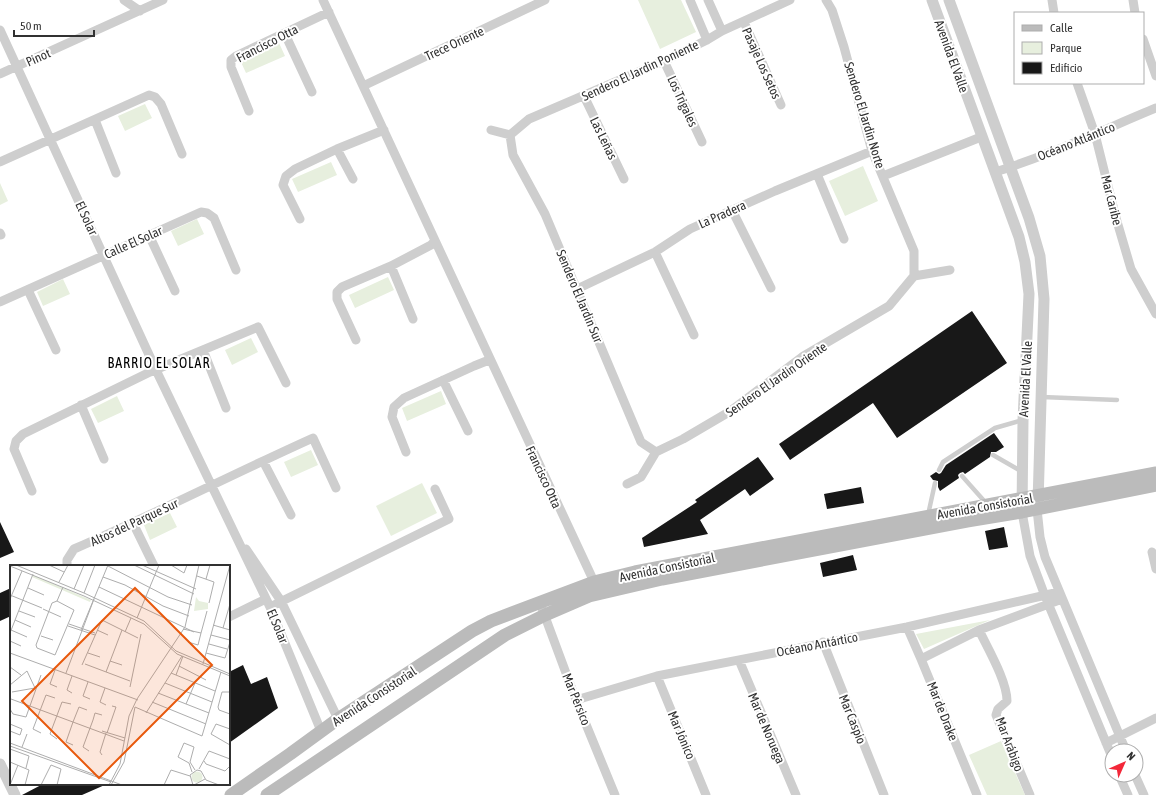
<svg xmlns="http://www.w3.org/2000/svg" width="1156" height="795" viewBox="0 0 1156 795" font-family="'Asap Condensed',sans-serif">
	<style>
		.green { fill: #e7efde }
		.building { fill: #181818 }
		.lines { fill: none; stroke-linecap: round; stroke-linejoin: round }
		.service { stroke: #cecece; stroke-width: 4.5 }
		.minor { stroke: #cecece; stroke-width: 9 }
		.tertiary { stroke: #cecece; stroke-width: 11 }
		.secondary { stroke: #bbb; stroke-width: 13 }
		.labels { text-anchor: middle; stroke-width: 4; stroke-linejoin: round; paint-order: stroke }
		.street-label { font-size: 13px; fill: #313131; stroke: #fff }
		.neighbourhood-label { font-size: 14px; letter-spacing: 1px; fill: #000; stroke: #fff }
		.inset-road { fill: none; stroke: #adadad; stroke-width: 1 }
		.view { fill: #e8590c; fill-opacity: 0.15; stroke: #e8590c; stroke-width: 2 }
		.inset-edge { fill: none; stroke: #313131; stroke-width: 2 }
	</style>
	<rect width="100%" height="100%" fill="#fff"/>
	<path class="green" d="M638,0h43l15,32 -36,17z
		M279,43l6,13 -39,17 -6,-13z
		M145,104l7,14 -27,13 -7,-15z
		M331,162l6,13 -39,17 -6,-13z
		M863,166l15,35 -33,15 -16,-35z
		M0,183l8,18 -8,4z
		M197,219l7,15 -26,12 -7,-15z
		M388,277l6,13 -39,18 -6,-13z
		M63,279l7,15 -27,12 -6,-14z
		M251,338l7,14 -26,13 -7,-15z
		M441,391l5,13 -39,17 -5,-13z
		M117,396l7,15 -26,12 -7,-14z
		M311,450l7,15 -27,12 -7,-15z
		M422,483l15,30 -46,23 -15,-30z
		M170,513l7,14 -27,13 -6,-15z
		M990,620l-66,29 -8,-15z
		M1001,741l24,54h-38l-18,-40z"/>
	<path class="building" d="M972,311l35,52 -110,75 -24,-35 -83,57 -11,-16z
		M994,433l10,14 -8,5h-5l-1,5 -25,17 -2,-2 -3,1 -2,2 1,3 -19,13 -2,-4v-6l-5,-1 -3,-4 6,-4 3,2 2,-1 5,-8z
		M758,457l16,22 -24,17 -5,-7 -45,31 8,14 -64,13 -2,-9 55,-36 -2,-2z
		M861,487l3,16 -37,6 -3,-15z
		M0,522l14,30 -14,6z
		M1004,527l4,20 -19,3 -4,-19z
		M853,555l4,15 -34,7 -3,-14z
		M11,588v28l-11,5v-28z
		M243,665l8,19 16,-7 11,31 -49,35v-71z
		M43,784h64l-25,11h-60z"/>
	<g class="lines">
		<path class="service" d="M1042,397l75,3
			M993,455l28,16
			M939,470l4,-8 52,-34 28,-8
			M962,476l24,27
			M928,515l7,-32"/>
		<path class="minor" d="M124,0l16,11
			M323,0l273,586
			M690,0l17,40
			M708,0l14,31
			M826,0l6,10 12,37 28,104 42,100v25
			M1052,0l2,13
			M1133,0l2,13
			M744,22l37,83
			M0,30l156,340 114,237 51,124
			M285,34l27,58
			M1143,39l13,37
			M664,61l38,81
			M0,74l163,-74
			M1077,83l18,51 21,84 15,51 25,45
			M363,86l182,-86
			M584,96l40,83
			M249,111l-18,-44v-7l5,-4 93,-44
			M95,120l21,53
			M491,130l19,5 19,-16 135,-58 43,-21 15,-9 68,-31
			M510,135l3,20 32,59 96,228 15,10
			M337,149l16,30
			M0,162l149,-67 6,2 6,7 21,50
			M995,172c55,-17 108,-42 161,-64
			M817,174l27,65
			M883,176l98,-39
			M732,210l39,78
			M300,219l-17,-34 3,-9 9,-7 42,-20 47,-19
			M0,233l1,2
			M149,235l26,56
			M655,252l39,83
			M391,266l22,53
			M577,289l78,-37 35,-23 85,-38 97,-40
			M28,290l28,60
			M0,302l201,-90 6,1 7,5 22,52
			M356,340l-19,-41v-7l5,-5 49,-21 40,-21 4,-4
			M203,350l23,58
			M443,380l25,51
			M81,405l23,54
			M406,452l-14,-35 2,-10 10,-9 70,-32 15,-6
			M263,461l28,54
			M627,484l14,-7 15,-25 27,-13 46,-27 73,-55 87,-51 25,-30 36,-6
			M32,491l-18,-42 2,-8 7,-7 127,-62 108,-45 28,56
			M1037,509l3,28 5,20 81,194
			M1022,512l8,44 15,40 67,161
			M133,523l21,43
			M246,549l35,52 57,118
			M1152,552l4,17
			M67,566v-6l7,-11c81,-35 159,-75 239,-111l23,50
			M540,603l36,97 39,95
			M270,607l179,-88 -14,-30
			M229,617l37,-18
			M907,627l14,32 56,136
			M979,630c9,19 28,51 28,71l-9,8 -2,6 34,80
			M823,642l61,153
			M921,659l58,-29 83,-31
			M739,660l57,135
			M657,676l49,119
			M576,700l81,-24 250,-49 152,-35
			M1106,743l50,-25
			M1119,775l9,20
			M1135,775l9,20"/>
		<path class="tertiary" d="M932,0l87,237 6,25 4,32 -6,126 -1,92
			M949,0l80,218 11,38 4,43 -6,204
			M0,764l15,31"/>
		<path class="secondary" d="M231,795l59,-41 48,-35 134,-88 19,-10 103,-39 41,-10 521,-99
			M267,795l238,-160 40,-20 44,-19 73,-17 305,-58 55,-9 134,-27"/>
	</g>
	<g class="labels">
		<g class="street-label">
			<text transform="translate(267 43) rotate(-27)" y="5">Francisco Otta</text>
			<text transform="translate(454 43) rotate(-25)" y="5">Trece Oriente</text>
			<text transform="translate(952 56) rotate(70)" y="5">Avenida El Valle</text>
			<text transform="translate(38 57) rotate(-24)" y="5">Pinot</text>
			<text transform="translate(762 63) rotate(66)" y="5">Pasaje Los Setos</text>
			<text transform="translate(640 70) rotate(-25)" y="5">Sendero El Jardin Poniente</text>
			<text transform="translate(683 101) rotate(65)" y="5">Los Trigales</text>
			<text transform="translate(865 115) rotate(73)" y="5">Sendero El Jardin Norte</text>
			<text transform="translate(604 138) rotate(64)" y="5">Las Leñas</text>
			<text transform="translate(1076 141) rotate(-22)" y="5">Océano Atlántico</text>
			<text transform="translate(1112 200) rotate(76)" y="5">Mar Caribe</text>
			<text transform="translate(722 214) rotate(-24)" y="5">La Pradera</text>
			<text transform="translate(87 218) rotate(65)" y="5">El Solar</text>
			<text transform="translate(133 242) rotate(-24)" y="5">Calle El Solar</text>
			<text transform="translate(580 296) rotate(67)" y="5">Sendero El Jardin Sur</text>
			<text transform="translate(776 379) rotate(-35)" y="5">Sendero El Jardin Oriente</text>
			<text transform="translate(1025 379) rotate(-87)" y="5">Avenida El Valle</text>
			<text transform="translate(544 477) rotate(65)" y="5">Francisco Otta</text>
			<text transform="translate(985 506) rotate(-10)" y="5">Avenida Consistorial</text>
			<text transform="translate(134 522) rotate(-25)" y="5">Altos del Parque Sur</text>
			<text transform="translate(667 567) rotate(-12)" y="5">Avenida Consistorial</text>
			<text transform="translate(278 626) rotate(67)" y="5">El Solar</text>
			<text transform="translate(817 644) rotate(-11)" y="5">Océano Antártico</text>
			<text transform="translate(374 696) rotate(-33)" y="5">Avenida Consistorial</text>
			<text transform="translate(577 699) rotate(68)" y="5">Mar Pérsico</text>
			<text transform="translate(943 711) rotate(68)" y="5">Mar de Drake</text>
			<text transform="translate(853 719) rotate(68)" y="5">Mar Caspio</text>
			<text transform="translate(767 728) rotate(67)" y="5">Mar de Noruega</text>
			<text transform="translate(682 735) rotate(67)" y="5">Mar Jónico</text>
			<text transform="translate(1010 744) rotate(69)" y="5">Mar Arábigo</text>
		</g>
		<g class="neighbourhood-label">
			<text x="159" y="368">BARRIO EL SOLAR</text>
		</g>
	</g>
	<g transform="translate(10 565)">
		<rect width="220" height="220" fill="#fff"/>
		<path d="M23,10l58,25 -1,2 -58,-25zM186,32l3,4 9,2v6l-14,2zM181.5 212a5.5 5.5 0 1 1 11 0a5.5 5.5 0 1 1-11 0Z" fill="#e7efde"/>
		<path class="inset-road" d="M6,0l68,28 60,28 32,30 54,23M39,0l15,7M96,0l62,32 24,8M124,0l60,29M132,0l54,24M161,0l13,8 3,-8M0,1l74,30 60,28 33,30 53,22M187,11l17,6 -5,21M93,12l22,8 38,21 26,10M196,14l4,-14M49,17l9,-17M89,22l95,45M18,23l16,7M64,24l10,-24M74,28l11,-28M0,30l32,13M0,34l12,-28M47,36l17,9 -19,45 -18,-7 -1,-3 16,-42zM47,36l6,-14M33,44l18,8M9,46l16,6M127,53l22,-53M5,55l16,7M59,59l26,9M203,60l17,5M58,61l27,9M213,63l7,-24M173,64l18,4 6,-22M1,65l16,7M71,65l27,-65M87,65l11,5M115,67l6,-14M0,68l23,-59M201,70l19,5M31,71l12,4M0,76l11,5M178,77l10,3 3,-12M199,79l18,5M0,88l128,47M78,88l12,4M196,88l19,5 5,-16M100,96l12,4M75,99l45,17M193,99l27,-99M72,100l20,-45 36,18M169,101l27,14M0,102l11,8M45,105l-5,14 7,3M96,107l16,-42M56,108l28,-74M161,108l44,18M166,110l7,-19M62,111l-5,14 5,3M78,117l-5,14 7,3M155,118l47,19M0,120l17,-14 8,17M0,122v14M120,122l11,-53M95,123l-5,14 6,3M2,127l23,-4M220,127h-8l-4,15 1,3 11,4M148,128l51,20M1,134l113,42M142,137l54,22M176,139l9,-21M125,142l67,29 19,-64M0,144l3,5 13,3 15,-42M136,148l36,-57M0,159l12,5 -2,6 -10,-4M220,164l-14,-5 -5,10 19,11M92,166l23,7M31,168l-8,-4 13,-34 9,3M97,168l9,-26 -4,-1M47,174l-7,-5 12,-32 9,2M0,178l112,42M1,178l-1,3 101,36M63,180l-7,-3 7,-20 6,-15 8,3M12,182l5,-13M0,184l19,7 -3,12M79,186l-6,-4 10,-27 2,-7 7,2M92,190l-2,-3 6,-19M194,196l2,3 19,7 5,-5M0,197l19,8 -4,15M189,204l10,-18 21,8M182,207l-3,-9 -11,-6 6,-14 10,4 -4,15 5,8M0,220l8,-20M31,220l10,-20 10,4 -4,16M99,220l11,-21 9,-48 8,-17 48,-72 14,-62M101,220l13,-23 11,-55M154,220l7,-15 19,6M183,220l-3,-10 7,-5 4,1 5,9 13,5M184,220l11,-6"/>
		<path class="view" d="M125,23l77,77 -113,113 -77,-77z"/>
		<rect width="220" height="220" class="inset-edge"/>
	</g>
	<rect x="1014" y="12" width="130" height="72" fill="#ffffff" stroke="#adadad"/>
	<rect x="1022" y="25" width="20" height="6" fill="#bbbbbb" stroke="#adadad"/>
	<text x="1050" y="32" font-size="12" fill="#313131">Calle</text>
	<rect x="1022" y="42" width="20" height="12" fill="#e7efde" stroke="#adadad"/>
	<text x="1050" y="52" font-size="12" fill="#313131">Parque</text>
	<rect x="1022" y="62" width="20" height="12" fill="#181818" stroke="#adadad"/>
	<text x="1050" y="72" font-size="12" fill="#313131">Edificio</text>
	<g transform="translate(1124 763) rotate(45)"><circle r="19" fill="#ffffff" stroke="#adadad"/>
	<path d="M0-3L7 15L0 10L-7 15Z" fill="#f32839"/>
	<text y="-6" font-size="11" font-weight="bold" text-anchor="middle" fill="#313131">N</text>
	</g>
	<path d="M14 30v6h80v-6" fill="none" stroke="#313131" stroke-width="2"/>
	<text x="20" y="30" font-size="12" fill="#313131" stroke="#ffffff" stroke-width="3" paint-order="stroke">50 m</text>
</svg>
